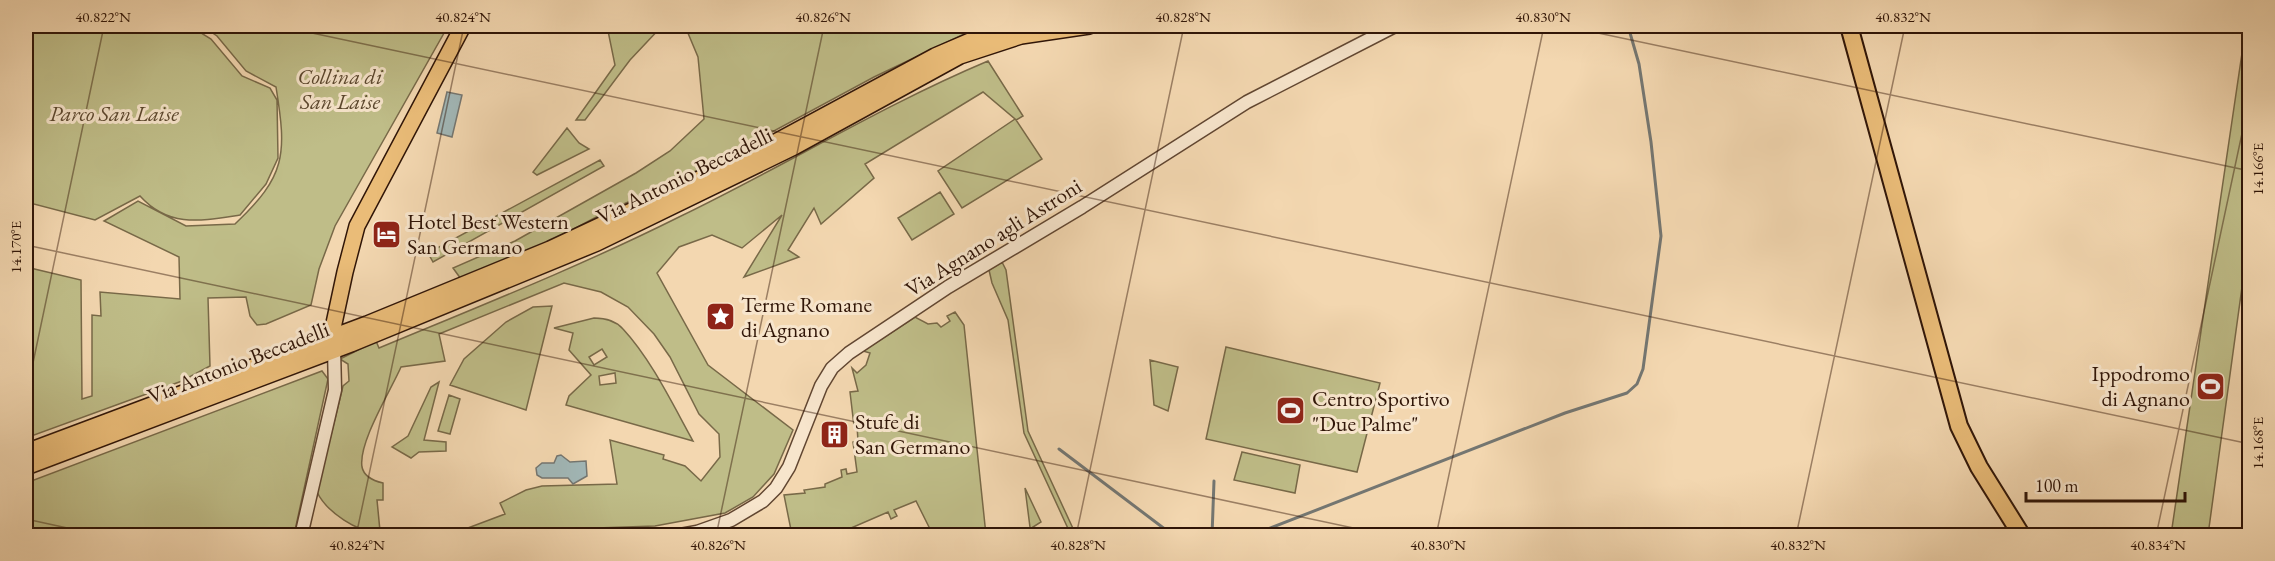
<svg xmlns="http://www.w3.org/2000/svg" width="2275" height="561" viewBox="0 0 2275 561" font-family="'EB Garamond',serif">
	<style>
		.green { fill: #bfbd88; stroke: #786948; stroke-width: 1.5; fill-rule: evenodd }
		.water { fill: #a1b7b7; stroke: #747671; stroke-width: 1.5 }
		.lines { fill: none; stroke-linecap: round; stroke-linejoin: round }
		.stream { stroke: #747671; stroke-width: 3 }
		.minor-casing { stroke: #614631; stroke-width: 15 }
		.major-casing { stroke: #301507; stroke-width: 18 }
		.highway-casing { stroke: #301507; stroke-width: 20 }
		.minor { stroke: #f7e5cc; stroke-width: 12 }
		.major { stroke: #eabc78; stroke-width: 15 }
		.highway { stroke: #eabc78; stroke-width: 16 }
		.ticks { fill: none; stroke: #301507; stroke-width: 1.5; stroke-opacity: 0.45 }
		.labels { text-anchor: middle; stroke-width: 6; stroke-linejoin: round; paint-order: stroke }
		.park-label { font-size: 22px; font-style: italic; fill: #5b472e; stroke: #f7e5cc }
		.street-label { font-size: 22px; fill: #301507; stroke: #f7e5cc }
		.poi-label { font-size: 22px; fill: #301507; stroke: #f7e5cc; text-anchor: start }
		.neatline { fill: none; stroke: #301507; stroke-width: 2 }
		.ticks-label { font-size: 15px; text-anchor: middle; fill: #301507 }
	</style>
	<rect width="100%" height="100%" fill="#f3d7b0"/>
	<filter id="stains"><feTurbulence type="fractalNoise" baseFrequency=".00333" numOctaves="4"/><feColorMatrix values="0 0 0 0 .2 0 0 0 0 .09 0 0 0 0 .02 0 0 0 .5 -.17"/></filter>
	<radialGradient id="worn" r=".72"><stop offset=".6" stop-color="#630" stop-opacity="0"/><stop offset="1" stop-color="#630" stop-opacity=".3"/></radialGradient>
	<path class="green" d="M26,26h164l21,13 31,37 28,12 7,12 1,58 -12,26 -26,31c-39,6 -71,13 -100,-19l-45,24 -69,-18z
		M202,26h246l-113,200 -16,43 -8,36 -45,19 -9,1 -7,-9 -4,-19 -38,1 2,68 -28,15 -156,57v-171l55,13 1,119 10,-3v-81l9,1 -1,-24 80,7 -1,-42 -75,-36 34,-20 48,25 49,-2c51,-48 52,-69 41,-137l-30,-16 -29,-35z
		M607,26h55l-32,34 -45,60h-9l39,-55z
		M685,26h296l-107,51 -154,83 -118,54 -73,39 -68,26 -8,-11 62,-27 121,-68 34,-22 34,-32 -6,-62z
		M2246,26h4l-1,210 -41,299h-37z
		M988,61l35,55 -7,4 26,39 -80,49 -24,-37 77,-52 -32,-27 -118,72 9,14 -53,46 -7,-16 -26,42 11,7 -55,20 38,-62 -40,33 -30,-13 -33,12 -22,26 51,92 85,65 -19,44 -21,23 -28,16 -70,13 -88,3 -55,7 -73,-1 13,-1 53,-20 -5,-11 26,-13 16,-4 75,-2 -7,-44 54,15 -1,4 22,7 16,15 19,-24 -1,-23 -20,-20 -29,-57 -16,-23 -26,-27 -27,-15 -37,-9 -125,51 6,27 -44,6c-10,23 -43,76 -39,100 2,10 12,14 21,16v17h-6l3,31c-21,4 -54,-20 -63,-39l26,-106 6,-5 -1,-17 -8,-5 36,-18 3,7c101,-42 202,-82 300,-131 104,-50 202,-111 309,-156z
		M567,128l12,15 10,6 -52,26 -4,-3z
		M600,160l4,6 -171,96 -5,-9z
		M940,192l14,22 -42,26 -14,-22z
		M1002,262l4,8 22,161 48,104h-5l-47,-102 -16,-113 -16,-37 -3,-13z
		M552,306l-26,104 -76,-25 14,-26 42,-37 27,-15z
		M955,312l9,13 22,210h-53l-17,-34 -22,9 3,6 -6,3 -3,-7 -53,23h-43l-8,-40 21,-2 -1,-3 21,-3v-3l17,-7 -1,-7 5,-1 1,5 10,-2 -4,-30 5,-1 -1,-15h-3l-4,-34 8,-1 -6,-23 5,5 9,-8 4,-12 -7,-2 52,-34 13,7 9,-1 4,4 9,-6 -3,-5z
		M594,318c10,0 22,3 29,11 28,30 50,76 70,112l-127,-36 3,-9 22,-21 -22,-25 4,-17 -19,-5zM602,349l5,8 -13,8 -5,-8zM615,373l1,10 -16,2 -1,-9z
		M1226,347l154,36 -23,89 -151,-33z
		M1150,360l28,7 -10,44 -14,-6z
		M322,371l6,8 -34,156h-268v-52z
		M439,382l-15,58 22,2v9l-27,1 -8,6 -19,-11 16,-11 23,-49z
		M449,395l11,4 -10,35 -12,-3z
		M1242,452l58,13 -5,28 -61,-13z
		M1025,488l16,34 -8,5 6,8h-8z"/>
	<path class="water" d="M447,92l15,3 -10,42 -15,-4z
		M561,455l9,7 16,-1 1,15 -14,8 -5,-6h-26l-5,-3 -1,-7 6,-5h12l3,-7z"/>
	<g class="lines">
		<path class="stream" d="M1059,449l115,87
			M1212,536l2,-55
			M1250,536l315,-123 62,-20 10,-9 6,-15 18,-133 -10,-94 -12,-78 -11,-38"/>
		<defs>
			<path id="minor" d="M301,536l34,-146 -1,-41
				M675,536l22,-4 34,-12 32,-19 13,-13 13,-21 32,-81 11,-18 17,-15 99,-66 134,-80 165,-105 148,-76"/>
			<path id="major" d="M333,343v-15l12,-56 12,-46 106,-200
				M26,452l341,-128 183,-75 205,-96 180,-97 42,-18 41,-12
				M26,467l325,-123 246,-101 197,-96 166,-91 61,-20 68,-10"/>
			<path id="highway" d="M1849,26l110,400 20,41 43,69"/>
		</defs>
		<use href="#minor" class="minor-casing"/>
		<use href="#major" class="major-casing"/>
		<use href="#highway" class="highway-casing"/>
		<use href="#minor" class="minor"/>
		<use href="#major" class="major"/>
		<use href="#highway" class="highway"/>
	</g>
	<path class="ticks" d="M279,26l1971,418M1565,26l685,145M26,245l1365,291M26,396l78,-370M26,519l78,17M356,536l108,-510M716,536l108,-510M1076,536l108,-510M1436,536l108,-510M1796,536l109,-510M2156,536l94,-440"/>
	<defs>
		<symbol id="hotel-square" viewBox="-11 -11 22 22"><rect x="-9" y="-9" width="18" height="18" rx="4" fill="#8f2418" stroke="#f7e5cc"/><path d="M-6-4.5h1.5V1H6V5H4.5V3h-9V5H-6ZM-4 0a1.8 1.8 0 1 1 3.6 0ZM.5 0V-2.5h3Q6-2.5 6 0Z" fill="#fff"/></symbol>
		<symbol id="sight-square" viewBox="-11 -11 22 22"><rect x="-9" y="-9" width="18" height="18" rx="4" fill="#8f2418" stroke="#f7e5cc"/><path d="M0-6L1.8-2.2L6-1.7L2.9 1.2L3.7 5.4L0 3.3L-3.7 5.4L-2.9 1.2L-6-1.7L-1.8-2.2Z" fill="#fff"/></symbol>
		<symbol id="stadium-square" viewBox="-11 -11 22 22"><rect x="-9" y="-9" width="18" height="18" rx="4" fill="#8f2418" stroke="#f7e5cc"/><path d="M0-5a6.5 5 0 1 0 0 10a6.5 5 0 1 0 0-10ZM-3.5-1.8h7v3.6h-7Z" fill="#fff"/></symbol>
		<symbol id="building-square" viewBox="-11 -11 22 22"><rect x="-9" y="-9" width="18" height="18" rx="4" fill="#8f2418" stroke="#f7e5cc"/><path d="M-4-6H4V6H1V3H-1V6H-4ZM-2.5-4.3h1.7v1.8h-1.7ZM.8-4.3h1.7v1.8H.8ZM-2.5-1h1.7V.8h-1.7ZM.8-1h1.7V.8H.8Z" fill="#fff"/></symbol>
	</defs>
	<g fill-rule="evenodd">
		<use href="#hotel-square" x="370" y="218" width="33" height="33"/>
		<use href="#sight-square" x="704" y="300" width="33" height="33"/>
		<use href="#stadium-square" x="2194" y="370" width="33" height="33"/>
		<use href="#stadium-square" x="1274" y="394" width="33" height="33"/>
		<use href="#building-square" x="818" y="418" width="33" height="33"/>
	</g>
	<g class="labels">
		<g class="park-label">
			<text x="340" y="84">Collina di<tspan x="340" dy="25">San Laise</tspan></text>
			<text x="114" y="121">Parco San Laise</text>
		</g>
		<g class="street-label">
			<text transform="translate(684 175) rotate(-26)" y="8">Via Antonio Beccadelli</text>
			<text transform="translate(993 237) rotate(-32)" y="8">Via Agnano agli Astroni</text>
			<text transform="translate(238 362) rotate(-21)" y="8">Via Antonio Beccadelli</text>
		</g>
		<g class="poi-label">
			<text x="407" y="229">Hotel Best Western<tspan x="407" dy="25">San Germano</tspan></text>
			<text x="741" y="312">Terme Romane<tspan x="741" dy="25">di Agnano</tspan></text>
			<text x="2190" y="381" text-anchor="end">Ippodromo<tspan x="2190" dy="25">di Agnano</tspan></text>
			<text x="1312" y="406">Centro Sportivo<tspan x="1312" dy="25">"Due Palme"</tspan></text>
			<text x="855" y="429">Stufe di<tspan x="855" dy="25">San Germano</tspan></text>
		</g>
	</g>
	<rect width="2275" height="561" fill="none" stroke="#f3d7b0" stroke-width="66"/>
	<path d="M2026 492v9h159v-9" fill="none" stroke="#301507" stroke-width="3"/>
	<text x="2035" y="492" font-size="18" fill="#301507" stroke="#f7e5cc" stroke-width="4.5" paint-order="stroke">100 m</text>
	<rect x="33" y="33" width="2209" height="495" class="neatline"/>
	<g class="ticks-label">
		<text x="103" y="22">40.822°N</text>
		<text x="463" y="22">40.824°N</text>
		<text x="823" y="22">40.826°N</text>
		<text x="1183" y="22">40.828°N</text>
		<text x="1543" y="22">40.830°N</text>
		<text x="1903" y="22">40.832°N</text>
		<text transform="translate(2258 169) rotate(-90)" y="5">14.166°E</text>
		<text transform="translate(16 247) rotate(-90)" y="5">14.170°E</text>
		<text transform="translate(2258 443) rotate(-90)" y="5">14.168°E</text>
		<text x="357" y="550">40.824°N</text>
		<text x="718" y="550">40.826°N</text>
		<text x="1078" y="550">40.828°N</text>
		<text x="1438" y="550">40.830°N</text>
		<text x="1798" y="550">40.832°N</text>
		<text x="2158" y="550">40.834°N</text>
	</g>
	<rect width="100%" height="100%" filter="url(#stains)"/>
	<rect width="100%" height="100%" fill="url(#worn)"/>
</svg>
